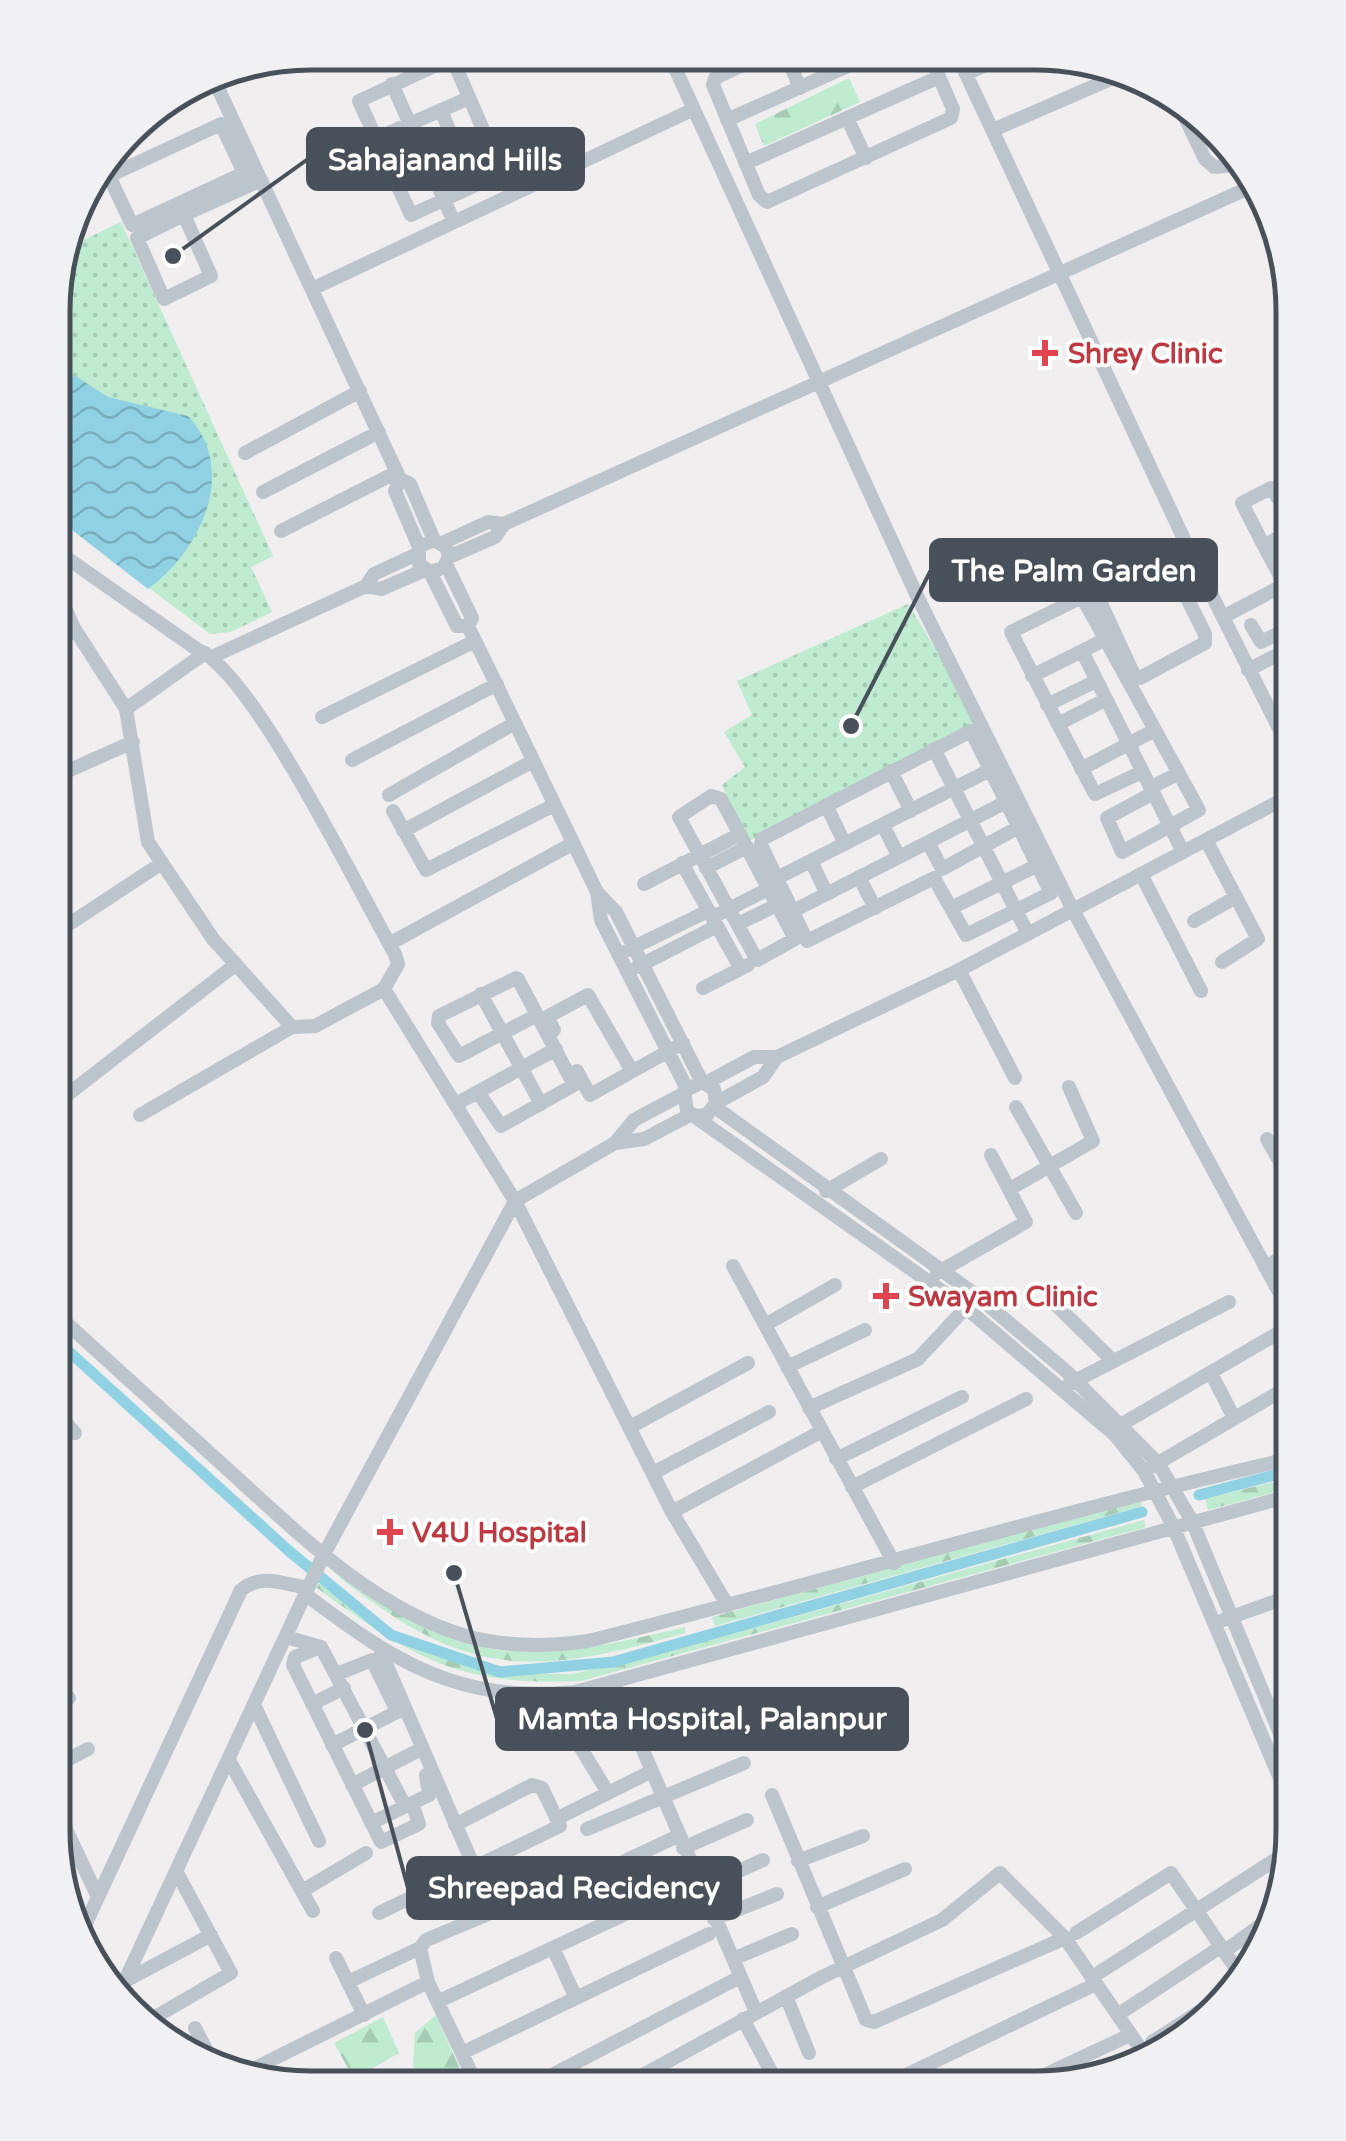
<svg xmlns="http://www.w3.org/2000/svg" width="1346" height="2141" viewBox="0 0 1346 2141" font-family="'Varela Round',sans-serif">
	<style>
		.forest { fill: url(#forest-firs) }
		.park { fill: url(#park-dots) }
		.water { fill: url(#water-waves) }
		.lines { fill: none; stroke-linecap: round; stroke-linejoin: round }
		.canal { stroke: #90d2e4; stroke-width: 11 }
		.minor { stroke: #bdc5cc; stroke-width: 14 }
		.health-dot { fill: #e0444e; stroke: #fff; stroke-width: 4 }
		.labels { text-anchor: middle; stroke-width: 8; stroke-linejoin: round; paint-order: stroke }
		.health-label { font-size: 28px; font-weight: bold; fill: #be3a42; stroke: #fff; text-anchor: start }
		.rim { fill: none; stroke: #485159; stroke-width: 5 }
		.leader { fill: none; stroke: #485159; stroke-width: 4 }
		.callout-dot { fill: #485159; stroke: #fff; stroke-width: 4 }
		.callout { fill: #485159; stroke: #485159; stroke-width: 4 }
		.callout-label { font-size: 30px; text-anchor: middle; font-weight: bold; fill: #fff }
	</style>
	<defs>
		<pattern id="forest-firs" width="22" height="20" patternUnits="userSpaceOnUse" patternTransform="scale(2.5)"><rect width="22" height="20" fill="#bfebd0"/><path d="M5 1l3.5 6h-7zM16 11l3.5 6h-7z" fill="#a6cbb5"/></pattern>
		<pattern id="park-dots" width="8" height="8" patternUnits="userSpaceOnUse" patternTransform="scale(2.5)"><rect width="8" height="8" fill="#bfebd0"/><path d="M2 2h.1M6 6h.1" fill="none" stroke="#a6cbb5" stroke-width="1.8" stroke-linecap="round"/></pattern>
		<pattern id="water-waves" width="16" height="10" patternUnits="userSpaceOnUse" patternTransform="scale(2.5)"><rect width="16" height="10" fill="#90d2e4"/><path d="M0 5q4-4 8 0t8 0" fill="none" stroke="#78adbc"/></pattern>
	</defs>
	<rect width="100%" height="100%" fill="#f0eeee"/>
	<path class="forest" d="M849,78l11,24 -96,44 -9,-22z
		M1293,1477v10l-85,23 -3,-11z
		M1140,1500l2,6 -427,120 -3,-9z
		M1144,1520l2,7 -565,154c-122,6 -168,-23 -264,-93l2,-5 73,56 101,35h79l95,-22z
		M342,1572c123,101 197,90 343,55v6c-153,44 -218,46 -346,-56z
		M436,2015l32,72h-45l-10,-21 2,-33z
		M383,2017l16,36 -45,26 -20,-36z"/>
	<path class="park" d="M121,222l152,334 -22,11 21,45 -41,20 -21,2 -156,-118 1,-238 8,-28z
		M908,604l71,117 -230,120 -27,-56 23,-18 -21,-35 28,-17 -15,-34z"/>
	<path class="water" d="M55,363l53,34 80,19c52,55 11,136 -40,173l-94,-73z"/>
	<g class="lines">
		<path class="canal" d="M53,1337l236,214 102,84 109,37 113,-10 529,-150
			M1199,1495l94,-25"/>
		<path class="minor" d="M669,55l249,543 155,312 220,408
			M764,55l-49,23 -2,7 46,110 8,7 184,-84 2,-9 -23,-53
			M786,55l14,33
			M958,57l233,497 102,202
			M445,61l10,4 47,108 -91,42 -52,-114z
			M211,73l189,406 10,5 24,56
			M966,74l37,-17
			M392,84l62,138
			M1176,99l29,60 9,8 23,-2
			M441,110l19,47
			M847,118l19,40
			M727,120l143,-64
			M993,130l129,-56
			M375,139l94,-41
			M746,163l193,-86
			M244,173l-23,-49 -112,52 23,49 112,-52 11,-5
			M395,185l95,-41
			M184,215l-47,23 27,61 47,-23 -27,-61 77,-35
			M312,289l382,-180
			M245,453l115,-62
			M400,479l-5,12 24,56
			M263,492l116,-60
			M281,531l116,-59
			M442,543l46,-21 16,2
			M1264,546l-22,-43 29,-15 22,33
			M54,549l144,101c55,22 162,244 197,304l3,10 -14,25
			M449,557l46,-20 9,-13 749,-338
			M446,564l26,54 -4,8 129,266 19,20 86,170
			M1170,564l35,70v9l-65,35 -6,-3 -36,-78 62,-32z
			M430,572l13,-4 6,-11 -3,-10 -12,-7 -15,7v17l11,8 27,54h11
			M54,583l20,45 52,81 22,133 65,97 79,88 23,-1 69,-37 131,212 157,311 56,94
			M366,586l15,3 44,-19
			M1293,600l-29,-54 29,-17
			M1223,617l70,-37
			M1251,625l10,17 32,-16
			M54,649l20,-21
			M1082,651l101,201
			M214,656l152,-70 8,-12 43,-20
			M1248,670l45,-23
			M1032,676l74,-37
			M1105,700l-47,24 37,70 47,-22
			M1047,705l49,-24
			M126,709l79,-56
			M322,717l153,-76
			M1058,724l-47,-92 71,-35 117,213 -77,42 -15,-34 46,-25
			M971,731l80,162 -85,42 -32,-57 -127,63 -46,-96 1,-6z
			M934,749l94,185
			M352,760l145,-76
			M1081,769l74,-39
			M891,771l20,40
			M54,777l79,-35
			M1150,788l29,-15
			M389,795l126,-72
			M826,805l19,39
			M393,811l33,59 128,-65
			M883,825l16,32 109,-56
			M403,831l130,-70
			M1206,840l52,99 -36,23
			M928,842l14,27 79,-43
			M811,861l16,33
			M682,863l59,106
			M706,868l41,-21
			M1141,874l60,117
			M859,877l16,31
			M777,878l223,-113
			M644,884l96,-50
			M597,892l4,28 85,167
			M54,899l15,25
			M951,908l89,-44
			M793,911l106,-54
			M712,917l17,-8 -50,-92 32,-21 10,3 74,140 -38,21 -28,-51 39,-20
			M1194,921l42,-24
			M738,924l39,-19
			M54,934l108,-71
			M389,944l183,-100
			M628,950l80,-39
			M637,967l80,-41
			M959,970l56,108
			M703,988l45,-23
			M481,994l60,110
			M554,1030l-7,-13 41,-22 44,76
			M577,1071l13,24 93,-52
			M706,1083l48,-26h23l182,-87 334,-176
			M478,1092l23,34 73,-41 -56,-106 -2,-1 -77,38 -1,7 21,33 78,-41
			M716,1103l47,-26 14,-20
			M456,1104l100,-55
			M54,1105l181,-140
			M715,1107l261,188 90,76 92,92 34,58 101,244
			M1016,1107l60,106
			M140,1115l152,-88
			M697,1116l10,-1 9,-12 -2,-14 -12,-7 -18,9 3,20 279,197 149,127 29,36 29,55 120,283
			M1267,1139l26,46
			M615,1143l29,-4 48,-25
			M1010,1189l83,-48 -24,-54
			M826,1191l55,-32
			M733,1266l161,297
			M1265,1267l28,-16
			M937,1273l89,-51 -35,-67
			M1054,1303l59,58
			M53,1311c57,52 114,103 171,155 71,64 147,142 242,170 40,11 81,11 122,5 236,-59 468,-129 705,-183
			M765,1325l70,-40
			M787,1367l78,-37
			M1211,1373l23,45
			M1069,1384l160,-82
			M809,1408l109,-49 54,-58
			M53,1409l22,24
			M1122,1424l158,-92
			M630,1427l118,-64
			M836,1459l126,-62
			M1151,1467l142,-83
			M653,1473l116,-61
			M852,1487l174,-88
			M672,1512l150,-81
			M305,1594c90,68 152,109 270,98l718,-197
			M1223,1620l70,-25
			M286,1637l35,10 84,159
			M321,1647l-26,10 -2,8 88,177 38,-18 -7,-21
			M381,1652l113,261
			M337,1674l35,-14 22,45
			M614,1683l142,329
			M556,1693l17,42 35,58
			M312,1704l32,-16
			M53,1705l16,-7
			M255,1707l64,134
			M332,1745l65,-33
			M230,1762l83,149
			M53,1767l35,-18
			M352,1785l63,-33
			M772,1795l94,225 8,2 191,-84
			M55,1806l42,89
			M558,1818l92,-46
			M371,1823l58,-28 -3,-20
			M587,1829l157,-66
			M683,1848l64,-28
			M798,1861l65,-25
			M614,1866l64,-30
			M699,1889l64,-29
			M302,1891l64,-38
			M817,1907l88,-38
			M379,1913l181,-87 -18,-38 -10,-3 -77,40
			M714,1919l63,-25
			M1076,1933l95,-60 72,106
			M79,1938l162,-348c20,-17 43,-6 67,-2
			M553,1948l23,50
			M1225,1951l40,-29
			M336,1958l28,57
			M733,1959l59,-25
			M1100,1972l192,-123
			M125,1981l86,-46
			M348,1982l72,-34
			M428,1982l-8,-34 6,-8 165,-69
			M120,1991l203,-435 192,-355 100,-58 19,-23 49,-26
			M786,1996l23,57
			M439,2001l253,-118
			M1125,2010l97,-64
			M157,2016l74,-43 -55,-102
			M743,2019l37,69
			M195,2028l16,31
			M1152,2042l89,-57
			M462,2053l247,-119
			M245,2073l183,-91 50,105
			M529,2087l211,-110
			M621,2087l201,-110 120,-57 58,-47 65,65 82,120
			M879,2088l217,-104
			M1017,2088l113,-53"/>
	</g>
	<g class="health-dot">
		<path d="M1040 338h10v10h10v10h-10v10h-10v-10h-10v-10h10z"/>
		<path d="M881 1281h10v10h10v10h-10v10h-10v-10h-10v-10h10z"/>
		<path d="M385 1517h10v10h10v10h-10v10h-10v-10h-10v-10h10z"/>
	</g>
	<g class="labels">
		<g class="health-label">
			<text x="1068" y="363">Shrey Clinic</text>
			<text x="908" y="1306">Swayam Clinic</text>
			<text x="412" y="1542">V4U Hospital</text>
		</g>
	</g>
	<path d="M0 0H1346V2141H0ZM311 70H1035A241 241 0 0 1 1276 311V1830A241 241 0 0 1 1035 2071H311A241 241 0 0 1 70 1830V311A241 241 0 0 1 311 70Z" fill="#f0f1f2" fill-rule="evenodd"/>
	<path class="rim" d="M311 70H1035A241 241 0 0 1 1276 311V1830A241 241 0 0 1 1035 2071H311A241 241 0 0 1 70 1830V311A241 241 0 0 1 311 70Z"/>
	<path class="leader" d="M173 256L308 159M851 726L931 570M454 1573L497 1719M365 1730L408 1888"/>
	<g class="callout-dot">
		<circle cx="173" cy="256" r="10"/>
		<circle cx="851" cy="726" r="10"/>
		<circle cx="454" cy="1573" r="10"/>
		<circle cx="365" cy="1730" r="10"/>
	</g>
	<g class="callout">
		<rect x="308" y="129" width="275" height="60" rx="10"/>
		<rect x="931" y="540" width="285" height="60" rx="10"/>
		<rect x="497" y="1689" width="410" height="60" rx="10"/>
		<rect x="408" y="1858" width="332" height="60" rx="10"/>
	</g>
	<g class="callout-label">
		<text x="445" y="170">Sahajanand Hills</text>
		<text x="1074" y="581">The Palm Garden</text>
		<text x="702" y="1729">Mamta Hospital, Palanpur</text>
		<text x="574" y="1898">Shreepad Recidency</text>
	</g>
</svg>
